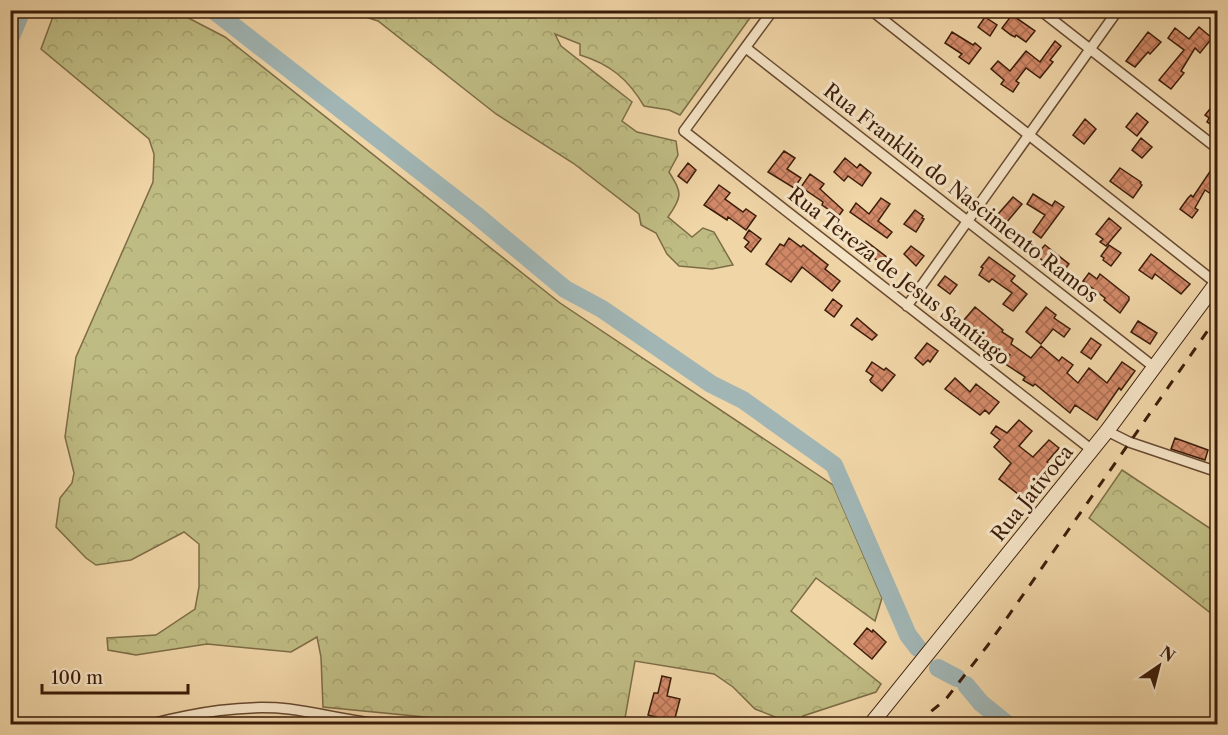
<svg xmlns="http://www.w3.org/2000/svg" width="1228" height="735" viewBox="0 0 1228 735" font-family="'Libre Caslon Text',serif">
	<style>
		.forest { fill: url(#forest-crowns); stroke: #7d6c46; stroke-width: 1.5 }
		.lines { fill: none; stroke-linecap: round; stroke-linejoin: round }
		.river { stroke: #a0b5b4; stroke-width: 18 }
		.building { fill: url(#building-cross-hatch); stroke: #3b1c09; stroke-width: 1.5 }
		.street-casing { stroke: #684a30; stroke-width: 12 }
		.secondary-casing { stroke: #3b1c09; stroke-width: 16 }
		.street { stroke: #f5e4c6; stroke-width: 9 }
		.secondary { stroke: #f5e4c6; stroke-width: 14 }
		.rail { stroke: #3b1c09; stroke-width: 3; stroke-dasharray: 10 10; stroke-linecap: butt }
		.labels { text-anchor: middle; stroke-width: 6; stroke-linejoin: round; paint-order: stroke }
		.street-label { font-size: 20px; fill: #3b1c09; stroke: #f5e4c6 }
	</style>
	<defs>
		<pattern id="forest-crowns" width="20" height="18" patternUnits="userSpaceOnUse" patternTransform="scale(1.5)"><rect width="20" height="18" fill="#bfbc83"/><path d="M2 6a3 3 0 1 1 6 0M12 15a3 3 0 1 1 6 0" fill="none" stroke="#a5a170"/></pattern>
		<pattern id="building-cross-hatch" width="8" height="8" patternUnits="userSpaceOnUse" patternTransform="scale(1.5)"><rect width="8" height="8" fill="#d38968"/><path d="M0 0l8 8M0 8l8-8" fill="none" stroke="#ac6f54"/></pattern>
	</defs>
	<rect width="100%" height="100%" fill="#f0d5a7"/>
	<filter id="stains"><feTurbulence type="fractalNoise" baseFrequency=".00333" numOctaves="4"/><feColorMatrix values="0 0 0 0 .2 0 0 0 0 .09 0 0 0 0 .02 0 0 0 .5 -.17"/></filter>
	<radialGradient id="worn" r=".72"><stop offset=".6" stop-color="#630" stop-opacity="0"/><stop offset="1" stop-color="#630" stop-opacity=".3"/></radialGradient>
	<path class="forest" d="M55,11h120l50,26 335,266 273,182 49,113 -7,23 -59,-43 -25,33 90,73 -5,8 -73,24 -5,8h-5l-38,-15 -22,-22 -19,-13 -79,-13 -11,63 -138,-1 -163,-16 -2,-50 -4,-20 -26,15 -84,-8 -71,11 -28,-5 -1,-12 49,-3 39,-26 4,-22v-43l-15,-12 -53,28 -35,5 -10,-7 -30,-31 4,-29 12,-15 2,-10 -9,-36 11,-80 77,-175 1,-28 -5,-15 -108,-90z
		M347,11h408l-75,104 -11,-5 -25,-4c-16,-27 -34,-42 -64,-51v-11l-25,-10 6,12 71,56 -10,19 15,11 39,9 2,14 -9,17c13,21 14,24 -1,45l24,20 11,-9 11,4 19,33 -21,4 -33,-3 -12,-12 -11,-21 -15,-8 -2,-11 -66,-51 -77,-49 -118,-93z
		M1122,470l95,63v85l-128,-100z"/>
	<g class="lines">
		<path class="river" d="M213,10l262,204 90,75 37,20 109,75 32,16 91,65 74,170 10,13
			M10,39l12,-29
			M938,668l19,10
			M966,685l15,18 26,21"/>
	</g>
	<path class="building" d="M1012,15l23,16 -9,11 -10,-7 -1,2 -4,-2 -9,-7z
		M985,17l12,8 -7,11 -12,-9z
		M1199,27l13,11 -12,15 -5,-5 -14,23 3,2 -13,16 -12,-9 25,-30 -16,-12 7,-10 14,11z
		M952,32l21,13 2,-2 6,5 -12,16 -10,-7 3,-3 -17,-11z
		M1148,32l13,10 -11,12 -2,-2 -13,15 -9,-6z
		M1055,41l6,5 -11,14 3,2 -13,16 -14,-10 -10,13 3,2 -6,9 -12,-8 3,-4 -13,-11 7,-8 12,10 16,-20 14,11z
		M1218,99v30l-11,-7 2,-4 -4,-3z
		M1137,113l11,9 -11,14 -11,-9z
		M1085,119l11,10 -12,15 -11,-9z
		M1141,138l11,9 -10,11 -10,-8z
		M784,151l11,7 -8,11 14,9 -7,10 -26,-16z
		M845,158l12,10 3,-4 11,9 -9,13 -14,-10 -4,5 -10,-9z
		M688,163l8,7 -9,13 -9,-7z
		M1120,168l21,14 -1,1 2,2 -9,13 -23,-17z
		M1211,170l7,5v19l-5,-3 -2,3 -6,-4 -10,18 3,2 -6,8 -12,-9 8,-11 3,-3 2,2z
		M810,174l14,10 -4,5 23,21 -8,11 -9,-7 3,-4 -7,-5 1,-3 -22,-15z
		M719,185l11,8 -5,6 18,13 3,-3 10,7 -10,14 -18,-13 -1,3 -23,-15z
		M1033,194l19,12 3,-5 9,6 -23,31 -8,-6 12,-17 -18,-11z
		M1013,197l9,7 -21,25 -9,-8z
		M881,198l9,6 -12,17 14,11 -5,6 -37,-26 6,-9 13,11z
		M915,210l8,6 -1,2 2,1 -8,13 -12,-8z
		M1109,218l12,10 -15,18 -6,-4 3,-3 -7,-5z
		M749,230l12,9 -10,13 -6,-5 4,-5 -5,-4z
		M789,238l12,9 2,-2 25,20 -3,4 15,12 -8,10 -30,-24 -11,15 -25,-18 14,-20 4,2z
		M866,241l26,20 -6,7 -24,-20z
		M1045,245l24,19 -10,14 -12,-10 2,-2 -13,-11z
		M1109,245l12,8 -10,13 -8,-6 1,-2 -3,-2z
		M911,246l13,10 -8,10 -12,-12z
		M1151,254l39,30 -9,10 -26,-20 -3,5 -13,-9z
		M989,257l26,19 -4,5 16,13 -14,17 -10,-7 9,-11 -20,-14 -3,3 -10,-7 4,-7 -2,-1z
		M1089,273l8,6 3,-5 29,23v3l-9,13 -16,-13 1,-2 -22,-17z
		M945,276l12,9 -7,9 -12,-9z
		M833,299l9,7 -8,11 -9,-7z
		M975,307l28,23 -1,2 11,7 -2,5 20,14 10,-12 18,15 3,-4 11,8 -6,8 11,10 11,-15 18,15 15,-21 13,9 -14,19 -2,-2 -22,32 -22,-15 -5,8 -35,-29 -2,2 -10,-6 2,-3 -21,-14 6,-8 -18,-11 -2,3 -12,-8 3,-5 -17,-14z
		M1046,307l10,8 -2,3 16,11 -6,8 -11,-8 -12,15 -15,-12z
		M857,318l20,17 -5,5 -21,-15z
		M1138,321l19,12 -7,11 -19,-12z
		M1091,338l10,7 -10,14 -10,-7z
		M927,343l11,8 -8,11 -2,-2 -5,5 -8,-7z
		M872,362l12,8 2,-2 9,7 -13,16 -11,-9 -1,-2 3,-4 -7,-5z
		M955,378l15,14 6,-8 23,18 -10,12 -4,-4 -5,5 -35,-26z
		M1019,420l13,11 -13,15 14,11 16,-17 10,8 -12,14 9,7 -11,15 -8,-5 -14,19 -24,-19 12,-16 -17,-16 6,-7 -9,-7 5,-7 11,7z
		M1175,438l33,12 -3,10 -34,-11z
		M867,628l5,4 1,-2 13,12 -14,17 -18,-15z
		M662,676l9,2 -4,18 13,3 -6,23 -26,-7 6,-22h4z"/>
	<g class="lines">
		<defs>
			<path id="street" d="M773,10l-89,121 408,319
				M871,10l345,273
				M1040,10l178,139
				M1208,10l10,8
				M746,48l408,319
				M907,306l211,-296
				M1107,431l22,11 89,30
				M151,724c44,-11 92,-20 138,-15 31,4 61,12 91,15"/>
			<path id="secondary" d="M871,724l236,-293 111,-150"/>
		</defs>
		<use href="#street" class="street-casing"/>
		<use href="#secondary" class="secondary-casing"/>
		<use href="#street" class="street"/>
		<use href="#secondary" class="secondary"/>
		<path class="rail" d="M916,724l30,-25 42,-54 230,-329"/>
	</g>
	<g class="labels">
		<g class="street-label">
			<text transform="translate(961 193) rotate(38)" y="7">Rua Franklin do Nascimento Ramos</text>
			<text transform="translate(899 276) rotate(38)" y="7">Rua Tereza de Jesus Santiago</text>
			<text transform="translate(1032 493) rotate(-51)" y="7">Rua Jativoca</text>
		</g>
	</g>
	<rect width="1228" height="735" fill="none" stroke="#f0d5a7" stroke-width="36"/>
	<rect x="12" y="12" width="1204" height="711" fill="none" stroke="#3b1c09" stroke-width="3"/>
	<rect x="18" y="18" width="1192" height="699" fill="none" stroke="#3b1c09" stroke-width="1.5"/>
	<g transform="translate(1159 666) rotate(35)" stroke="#f5e4c6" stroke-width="4.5" paint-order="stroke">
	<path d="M0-4.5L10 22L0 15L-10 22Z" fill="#3b1c09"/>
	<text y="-9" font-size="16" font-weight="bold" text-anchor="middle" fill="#3b1c09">N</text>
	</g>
	<path d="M42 684v9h146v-9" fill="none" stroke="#3b1c09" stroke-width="3"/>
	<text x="51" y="684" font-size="18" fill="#3b1c09" stroke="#f5e4c6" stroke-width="4.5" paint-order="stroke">100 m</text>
	<rect width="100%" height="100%" filter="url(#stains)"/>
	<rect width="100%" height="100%" fill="url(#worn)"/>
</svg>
